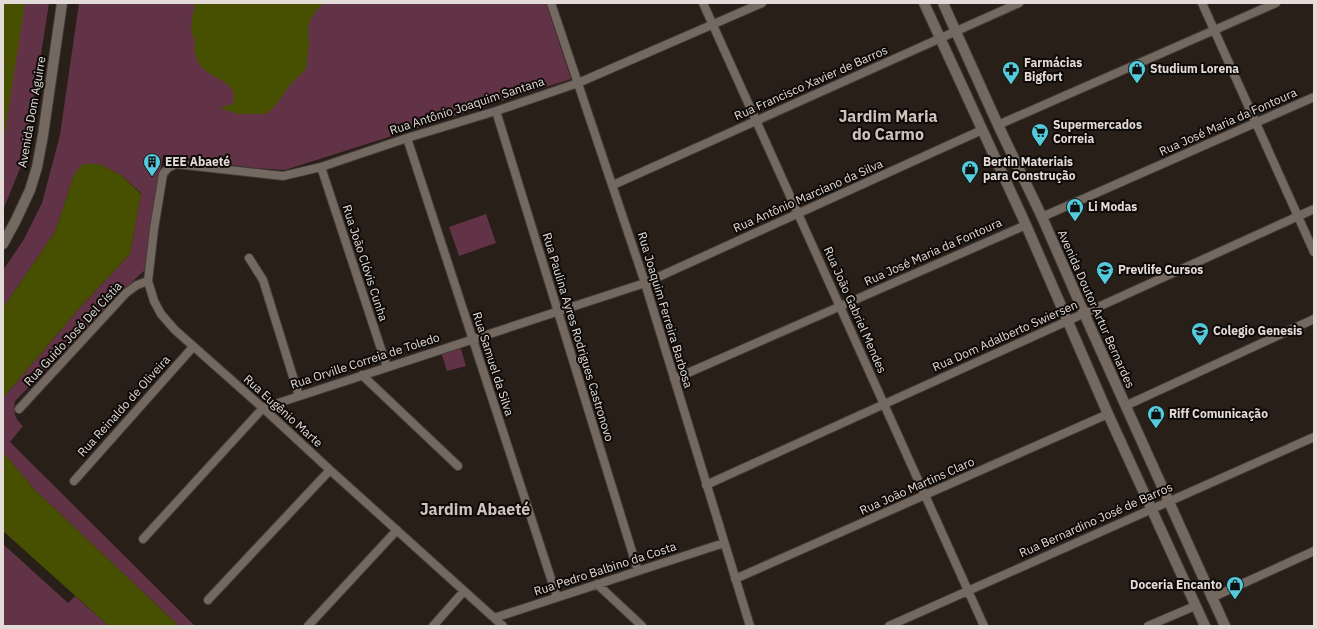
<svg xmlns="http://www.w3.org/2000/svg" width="1317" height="629" viewBox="0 0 1317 629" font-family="'IBM Plex Sans',sans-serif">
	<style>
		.green { fill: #623346 }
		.water { fill: #465000 }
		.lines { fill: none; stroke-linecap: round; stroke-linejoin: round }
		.street-casing { stroke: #423b37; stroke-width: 10 }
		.secondary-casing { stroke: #423b37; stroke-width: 12 }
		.street { stroke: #746961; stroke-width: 8 }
		.secondary { stroke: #746961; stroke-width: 10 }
		.labels { text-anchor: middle; stroke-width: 4; stroke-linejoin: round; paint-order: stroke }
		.poi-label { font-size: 12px; font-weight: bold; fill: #e2dbd7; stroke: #0e0a07; text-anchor: start }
		.street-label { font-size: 12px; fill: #e2dbd7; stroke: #0e0a07 }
		.district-label { font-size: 16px; font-weight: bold; fill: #cec2ba; stroke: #0e0a07 }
	</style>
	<rect width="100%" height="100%" fill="#281f18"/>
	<path class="green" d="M3,3h46l-24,153 -22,54z
		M79,3h467l25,76 -286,91 -31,-2 -91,-13 -18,115 -11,10 -119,121c-2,11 0,18 8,25l-13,16 185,184h-16l-144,-136 -32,-38v-54l79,-93 48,-51 11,-61 -20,-18 -22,-11 -25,11 -19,57 -52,76v-38l20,-29 19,-38 18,-68z
		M486,214l10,29 -37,13 -10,-29z
		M459,347l2,2 5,17 -19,5 -6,-19z
		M3,544l65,59 7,-7 34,30h-106z"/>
	<path class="water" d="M3,3h22l-20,128 -2,10z
		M195,3h129l-8,8 -6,9 -2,9 1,14 -3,26 -16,16 -16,22 -8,7h-28l-18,-6 13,-4c0,-4 2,-9 0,-13 -8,-15 -33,-14 -38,-38 -1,-3 0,-9 0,-13 -8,-10 -1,-25 0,-37z
		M83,164h16l22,11 20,19 -11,60 -48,51 -79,93v-90l52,-76 19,-57z
		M3,452l32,38 144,136h-70l-106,-95z"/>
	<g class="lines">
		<defs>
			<path id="street" d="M551,3l94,280 105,343
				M703,3l281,623
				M1202,3l112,249
				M496,111l142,460
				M998,125l278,-122
				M407,138l150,459
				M321,167l66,200
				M613,185l406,-182
				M1042,217l272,-120
				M249,258l14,22 36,116
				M362,375l96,91
				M674,379l352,-154
				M1125,406l189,-87
				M19,409l107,-116 11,-8 11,-4
				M74,481l119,-134
				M706,485l608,-276
				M143,539l120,-131 382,-125 337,-153
				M735,579l373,-165
				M597,584l45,42
				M1211,598l103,-47
				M208,600l122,-130
				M494,618l230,-75
				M308,626l89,-96
				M433,626l31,-35
				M503,626l-173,-156 -67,-62 -88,-78 -14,-16 -7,-13 -6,-20 6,-52 9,-55 5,-6 8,-4 107,12 38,-9 86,-29 89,-27 82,-28 184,-80
				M889,626l425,-189
				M1148,626l47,-20"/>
			<path id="secondary" d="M924,3l102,222 82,189 97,212
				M943,3l55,122 44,92 49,112 134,297
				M3,244l13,-24 14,-30 7,-23 6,-32 19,-132"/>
		</defs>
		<use href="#street" class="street-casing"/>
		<use href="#secondary" class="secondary-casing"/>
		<use href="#street" class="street"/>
		<use href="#secondary" class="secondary"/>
	</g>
	<defs>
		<symbol id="shop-pin" viewBox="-11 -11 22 30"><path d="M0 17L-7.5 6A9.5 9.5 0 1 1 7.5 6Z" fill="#54cadd" stroke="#0e0a07"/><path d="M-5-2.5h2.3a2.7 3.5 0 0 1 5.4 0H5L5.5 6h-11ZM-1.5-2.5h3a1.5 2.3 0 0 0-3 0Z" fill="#111"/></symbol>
		<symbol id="pharmacy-pin" viewBox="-11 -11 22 30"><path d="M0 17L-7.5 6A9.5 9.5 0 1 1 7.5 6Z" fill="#54cadd" stroke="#0e0a07"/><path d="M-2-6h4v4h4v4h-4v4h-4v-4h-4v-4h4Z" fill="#111"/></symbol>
		<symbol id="supermarket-pin" viewBox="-11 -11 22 30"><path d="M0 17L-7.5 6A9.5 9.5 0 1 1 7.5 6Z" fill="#54cadd" stroke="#0e0a07"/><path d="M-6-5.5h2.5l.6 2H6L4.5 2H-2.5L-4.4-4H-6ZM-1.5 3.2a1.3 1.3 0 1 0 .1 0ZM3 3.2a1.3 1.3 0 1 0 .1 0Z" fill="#111"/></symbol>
		<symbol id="building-pin" viewBox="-11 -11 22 30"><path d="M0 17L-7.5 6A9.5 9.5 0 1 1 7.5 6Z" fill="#54cadd" stroke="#0e0a07"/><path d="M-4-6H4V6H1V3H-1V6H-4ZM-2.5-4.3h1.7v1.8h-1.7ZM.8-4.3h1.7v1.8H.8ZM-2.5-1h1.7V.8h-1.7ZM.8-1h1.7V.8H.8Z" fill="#111"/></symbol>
		<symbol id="university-pin" viewBox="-11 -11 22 30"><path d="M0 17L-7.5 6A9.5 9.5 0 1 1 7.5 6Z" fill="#54cadd" stroke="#0e0a07"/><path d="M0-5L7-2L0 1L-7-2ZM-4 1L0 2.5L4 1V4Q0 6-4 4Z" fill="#111"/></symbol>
		<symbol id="school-pin" viewBox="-11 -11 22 30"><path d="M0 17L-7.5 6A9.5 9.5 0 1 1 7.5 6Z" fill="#54cadd" stroke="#0e0a07"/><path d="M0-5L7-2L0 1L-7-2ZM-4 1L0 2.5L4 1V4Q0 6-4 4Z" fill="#111"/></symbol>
	</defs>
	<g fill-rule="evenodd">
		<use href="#shop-pin" x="1127" y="59" width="20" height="27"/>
		<use href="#pharmacy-pin" x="1001" y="60" width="20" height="27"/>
		<use href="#supermarket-pin" x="1030" y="122" width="20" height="27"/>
		<use href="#building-pin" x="142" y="152" width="20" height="27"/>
		<use href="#shop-pin" x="960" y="159" width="20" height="27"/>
		<use href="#shop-pin" x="1065" y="197" width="20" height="27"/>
		<use href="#university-pin" x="1095" y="260" width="20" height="27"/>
		<use href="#school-pin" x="1190" y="321" width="20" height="27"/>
		<use href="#shop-pin" x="1146" y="404" width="20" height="27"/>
		<use href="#shop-pin" x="1225" y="575" width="20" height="27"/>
	</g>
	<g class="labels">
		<g class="poi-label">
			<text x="1024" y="67">Farmácias<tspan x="1024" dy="14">Bigfort</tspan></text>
			<text x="1150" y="73">Studium Lorena</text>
			<text x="1053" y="129">Supermercados<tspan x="1053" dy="14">Correia</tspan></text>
			<text x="165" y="166">EEE Abaeté</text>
			<text x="983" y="166">Bertin Materiais<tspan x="983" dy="14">para Construção</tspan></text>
			<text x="1088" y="211">Li Modas</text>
			<text x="1118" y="274">Prevlife Cursos</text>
			<text x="1213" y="335">Colegio Genesis</text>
			<text x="1169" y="418">Riff Comunicação</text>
			<text x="1222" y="589" text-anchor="end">Doceria Encanto</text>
		</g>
		<g class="street-label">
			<text transform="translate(811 83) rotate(-24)" y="4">Rua Francisco Xavier de Barros</text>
			<text transform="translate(467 106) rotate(-18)" y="4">Rua Antônio Joaquim Santana</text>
			<text transform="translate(32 112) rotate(-80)" y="4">Avenida Dom Aguirre</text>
			<text transform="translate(1228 122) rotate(-24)" y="4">Rua José Maria da Fontoura</text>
			<text transform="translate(808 196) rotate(-24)" y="4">Rua Antônio Marciano da Silva</text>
			<text transform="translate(933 252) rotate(-24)" y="4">Rua José Maria da Fontoura</text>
			<text transform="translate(365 263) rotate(72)" y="4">Rua João Clóvis Cunha</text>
			<text transform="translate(1096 309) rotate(66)" y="4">Avenida Doutor Artur Bernardes</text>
			<text transform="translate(665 310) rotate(73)" y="4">Rua Joaquim Ferreira Barbosa</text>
			<text transform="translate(855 310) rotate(66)" y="4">Rua João Gabriel Mendes</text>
			<text transform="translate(73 334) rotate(-47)" y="4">Rua Guido José Del Cístia</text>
			<text transform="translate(1005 336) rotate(-24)" y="4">Rua Dom Adalberto Swiersen</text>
			<text transform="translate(578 337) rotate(73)" y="4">Rua Paulina Ayres Rodrigues Castronovo</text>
			<text transform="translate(365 361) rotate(-18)" y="4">Rua Orville Correia de Toledo</text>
			<text transform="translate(493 364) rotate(72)" y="4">Rua Samuel da Silva</text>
			<text transform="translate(124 406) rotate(-48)" y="4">Rua Reinaldo de Oliveira</text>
			<text transform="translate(283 411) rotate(42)" y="4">Rua Eugênio Marte</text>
			<text transform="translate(917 486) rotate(-24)" y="4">Rua João Martins Claro</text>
			<text transform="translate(1096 520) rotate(-24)" y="4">Rua Bernardino José de Barros</text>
			<text transform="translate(605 569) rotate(-18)" y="4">Rua Pedro Balbino da Costa</text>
		</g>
		<g class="district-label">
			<text x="888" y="122">Jardim Maria<tspan x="888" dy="18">do Carmo</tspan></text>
			<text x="475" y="515">Jardim Abaeté</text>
		</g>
	</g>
	<rect width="1317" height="629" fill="none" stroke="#e2dbd7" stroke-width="8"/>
</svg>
